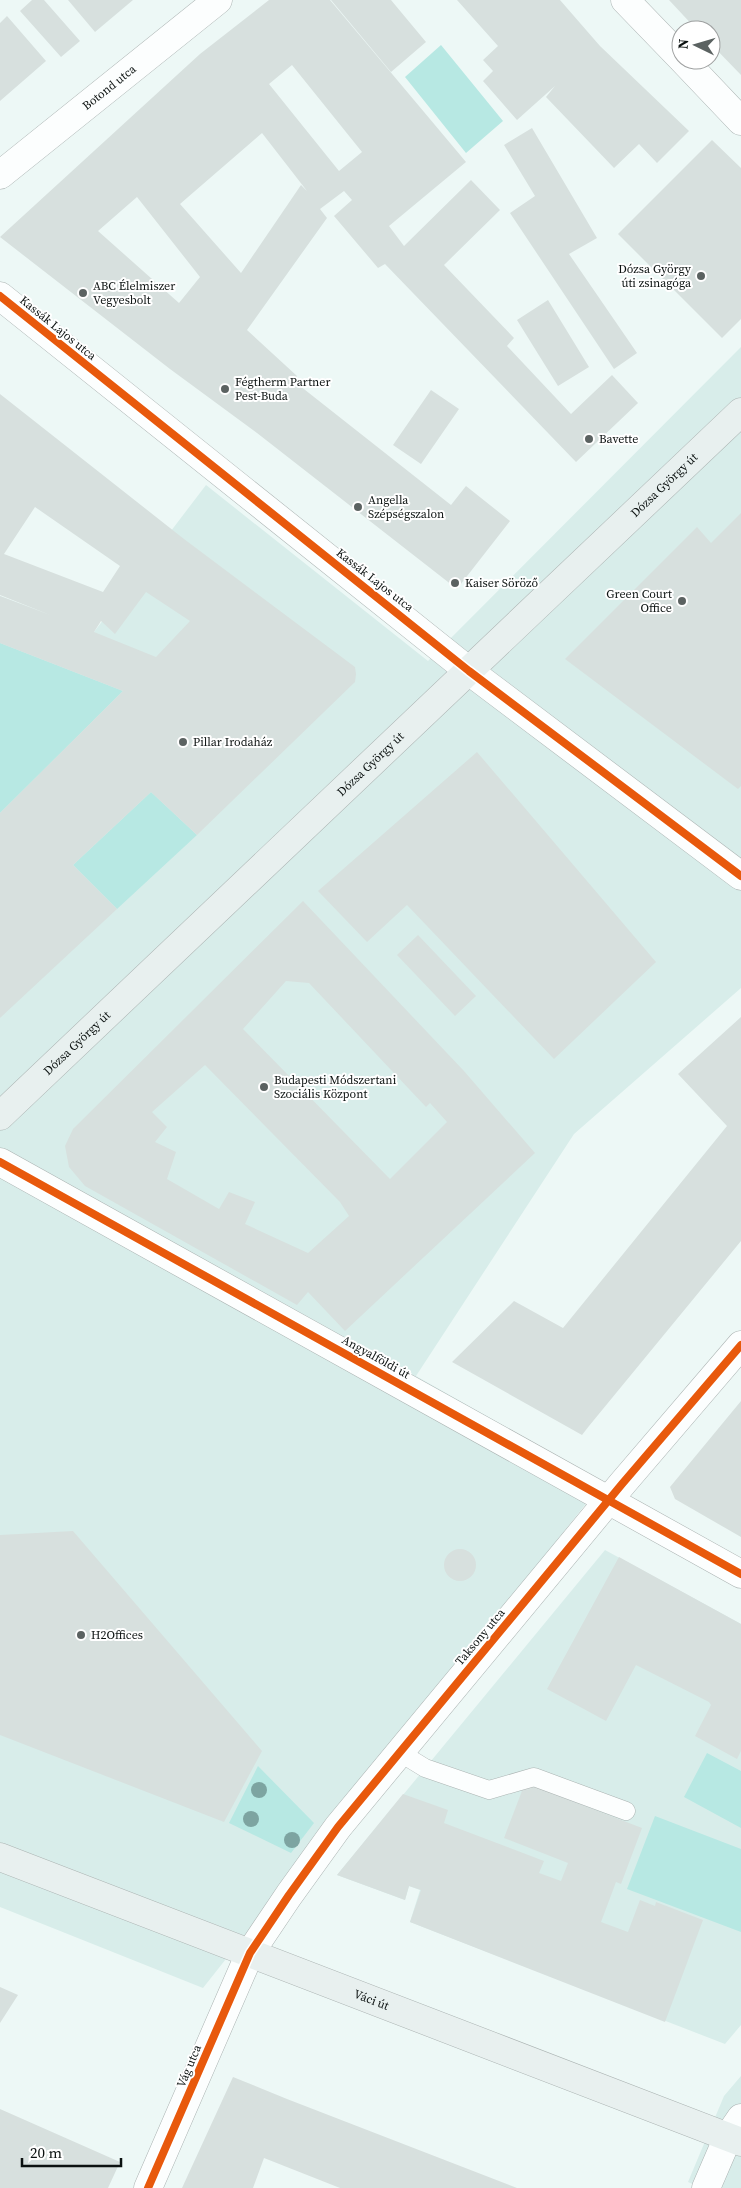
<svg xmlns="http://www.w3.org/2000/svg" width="741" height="2188" viewBox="0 0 741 2188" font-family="'Source Serif 4',serif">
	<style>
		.built { fill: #d8edea }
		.green { fill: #b7e8e3 }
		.building { fill: #d7e0de; fill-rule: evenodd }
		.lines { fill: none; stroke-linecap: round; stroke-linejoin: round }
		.lane-casing { stroke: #abb3b2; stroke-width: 19 }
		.street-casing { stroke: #abb3b2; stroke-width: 29 }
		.secondary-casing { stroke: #abb3b2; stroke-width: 29 }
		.lane { stroke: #fcfefe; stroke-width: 18 }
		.street { stroke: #fcfefe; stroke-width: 28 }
		.secondary { stroke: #e8f0ef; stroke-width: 28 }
		.cycleway-casing { stroke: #fff; stroke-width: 11 }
		.cycleway { stroke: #e8590c; stroke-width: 8 }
		.tree { fill: #7da4a1 }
		.poi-dot { fill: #5b6261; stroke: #fff; stroke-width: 2 }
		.labels { text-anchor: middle; stroke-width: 4; stroke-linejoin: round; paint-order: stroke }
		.street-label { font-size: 12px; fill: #0c1211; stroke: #fff }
		.poi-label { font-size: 12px; fill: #0c1211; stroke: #fff; text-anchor: start }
	</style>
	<rect width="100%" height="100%" fill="#edf8f6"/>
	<path class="built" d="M741,347v641l-167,146 -158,242 187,106 -400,506 -203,-81v-1311l94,36 112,-147 222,176z
		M605,1550l136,74v401l-16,19 -315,-122 10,-32 -11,-4 -4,14 -68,-25z
		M741,2076v112h-40l-13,-6 36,-86z"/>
	<path class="green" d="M441,45l62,76 -37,32 -61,-76z
		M0,643l123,48 -123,122z
		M151,792l46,43 -80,74 -44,-44z
		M707,1753l34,18v57l-57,-31z
		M258,1766l56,57 -23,30 -62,-30z
		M655,1816l86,33v83l-114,-43z"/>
	<path class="building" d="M32,0h12l36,41 -19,16 -41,-46z
		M68,0h65l-38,32z
		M269,0h61l136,162 -77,64 15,20 67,-66 29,30 -56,55 70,73 -7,8 64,68 41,-39 26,28 -62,59 -191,-198 -7,4 -44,-52 18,-16 -8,-9 -24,18 7,9 -80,112 50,46 -2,6 156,123 15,-19 44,35 -53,68 -200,-156 -87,-64 -170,-132 200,-183zM292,65l70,87 -23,19 -70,-87zM262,133l45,58 -6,-6 -60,88 -61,-69zM137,197l63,80 -21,26 -81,-72z
		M331,0h60l35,42 -35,30z
		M457,0h103l40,46 89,85 -32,32 -18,-19 -25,24 -68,-71 9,-11 -38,34 -34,-39 10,-10 -10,-11 15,-14z
		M669,0h72v75l-30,-31v-14h-14z
		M7,16l39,45 -46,40v-78z
		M532,128l65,110 -28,16 68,99 -23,16 -104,-156 25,-17 -31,-51z
		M712,140l29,28v151l-19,19 -104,-104z
		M548,300l41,67 -31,19 -41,-66z
		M431,390l28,19 -38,55 -28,-19z
		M0,394l184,145 171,128 1,7 -1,8 -158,153 -46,-43 -78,73 44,44 -117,109v-205l123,-122 -123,-48v-47l50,19 -50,-20zM35,507l85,59 -17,26 -99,-38zM146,592l44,29 -34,36 -62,-25 7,-11 14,13z
		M741,513v273l-3,3 -173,-130 132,-132 14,16z
		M477,752l179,210 -102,97 -147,-154 -40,37 -49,-51z
		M303,901l161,170 71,82 -190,178 -37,-39 -11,13 -212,-119 -16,-19 -4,-21 8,-17zM286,981l23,2 117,124 4,-4 17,19 -57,57 -147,-150zM205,1065l135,137 9,14 -41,37 -63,-29 10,-22 -26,-10 -10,17 -52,-30 9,-27 -21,-10 12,-15 -15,-15z
		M418,935l58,61 -21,20 -58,-61z
		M741,1017v224l-152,185 -7,9 -130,-73 62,-61 49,27 164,-202 -49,-52z
		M741,1401v136l-66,-38 -5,-12z
		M73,1531l189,220 -38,71 -224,-87v-200z
		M444 1565a16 16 0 1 1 32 0a16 16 0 1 1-32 0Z
		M619,1557l122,67v127l-4,8 -42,-23 16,-31 -2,-3 -73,-37 -30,56 -59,-32z
		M525,1783l117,45 -21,56 -5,-2 -15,40 27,10 12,-32 15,6 1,-4 47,18 -38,102 -255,-100 11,-32 -12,-4 -4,14 -68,-25 66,-81 45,16 -4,13 100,38 -5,12 22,8 7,-18 -64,-25z
		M0,1987l18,8 -18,28z
		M233,2077l54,22 230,89h-177l-76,-30 -11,30h-71z
		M0,2109l120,53 -12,26h-108z"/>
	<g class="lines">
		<defs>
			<path id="lane" d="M399,1752l26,16 64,22 45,-13 92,34"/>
			<g id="street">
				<path d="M625,0l56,58"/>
				<path d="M683,60l58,61"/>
				<path id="s1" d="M0,175l218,-175"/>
				<path d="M0,296l469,375 272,205"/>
				<path d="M0,1162l741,412"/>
				<path d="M148,2188l102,-235 39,-58 49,-68 284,-343 119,-139"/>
				<path d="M706,2188l22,-51 13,-19"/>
			</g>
			<g id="secondary">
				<path id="s2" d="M0,1116l741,-704"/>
				<path id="s3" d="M0,1857l741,285"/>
			</g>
		</defs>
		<use href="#lane" class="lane-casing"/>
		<use href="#street" class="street-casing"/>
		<use href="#secondary" class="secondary-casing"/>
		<use href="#lane" class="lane"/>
		<use href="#street" class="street"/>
		<use href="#secondary" class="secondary"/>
		<defs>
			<path id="cycleway" d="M0,296l469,375 272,205
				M0,1162l741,412
				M148,2188l102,-235 39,-58 49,-68 284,-343 119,-139"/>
		</defs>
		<use href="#cycleway" class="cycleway-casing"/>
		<use href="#cycleway" class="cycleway"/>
	</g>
	<g class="tree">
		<circle cx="259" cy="1790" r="8"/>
		<circle cx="251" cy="1819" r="8"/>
		<circle cx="292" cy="1840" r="8"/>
	</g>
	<g class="poi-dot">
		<circle cx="701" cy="276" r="5"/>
		<circle cx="83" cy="293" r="5"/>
		<circle cx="225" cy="389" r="5"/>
		<circle cx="589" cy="439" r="5"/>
		<circle cx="358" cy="507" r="5"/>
		<circle cx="455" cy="583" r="5"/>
		<circle cx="682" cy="601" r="5"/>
		<circle cx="183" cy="742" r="5"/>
		<circle cx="264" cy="1087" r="5"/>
		<circle cx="81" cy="1635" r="5"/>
	</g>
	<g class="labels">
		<g class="street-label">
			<text dy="4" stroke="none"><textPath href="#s1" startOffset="140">Botond utca</textPath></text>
			<text transform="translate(58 328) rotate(39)" y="4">Kassák Lajos utca</text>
			<text dy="4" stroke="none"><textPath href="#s2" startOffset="916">Dózsa György út</textPath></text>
			<text transform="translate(375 580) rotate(38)" y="4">Kassák Lajos utca</text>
			<text dy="4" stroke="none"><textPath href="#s2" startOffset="511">Dózsa György út</textPath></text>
			<text dy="4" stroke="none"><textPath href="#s2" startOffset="106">Dózsa György út</textPath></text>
			<text transform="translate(376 1357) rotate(29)" y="4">Angyalföldi út</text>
			<text transform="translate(480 1637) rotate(-50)" y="4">Taksony utca</text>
			<text dy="4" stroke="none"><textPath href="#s3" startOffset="398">Váci út</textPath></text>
			<text transform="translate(189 2066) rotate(-67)" y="4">Vág utca</text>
		</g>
		<g class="poi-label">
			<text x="691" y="273" text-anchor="end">Dózsa György<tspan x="691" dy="14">úti zsinagóga</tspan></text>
			<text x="93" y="290">ABC Élelmiszer<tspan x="93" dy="14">Vegyesbolt</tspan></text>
			<text x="235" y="386">Fégtherm Partner<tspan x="235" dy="14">Pest-Buda</tspan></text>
			<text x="599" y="443">Bavette</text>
			<text x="368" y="504">Angella<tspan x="368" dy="14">Szépségszalon</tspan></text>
			<text x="465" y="587">Kaiser Söröző</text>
			<text x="672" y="598" text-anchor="end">Green Court<tspan x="672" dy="14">Office</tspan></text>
			<text x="193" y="746">Pillar Irodaház</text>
			<text x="274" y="1084">Budapesti Módszertani<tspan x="274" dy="14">Szociális Központ</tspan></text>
			<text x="91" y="1639">H2Offices</text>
		</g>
	</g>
	<g transform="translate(696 45) rotate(275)"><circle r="24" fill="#ffffff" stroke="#9ea0a0"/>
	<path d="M0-4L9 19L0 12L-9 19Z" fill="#5b6261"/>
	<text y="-8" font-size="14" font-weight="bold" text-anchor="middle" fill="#0c1211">N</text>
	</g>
	<path d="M22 2158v8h99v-8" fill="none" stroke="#0c1211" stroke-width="2.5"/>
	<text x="30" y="2158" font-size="15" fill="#0c1211" stroke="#ffffff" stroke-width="4" paint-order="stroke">20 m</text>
</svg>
